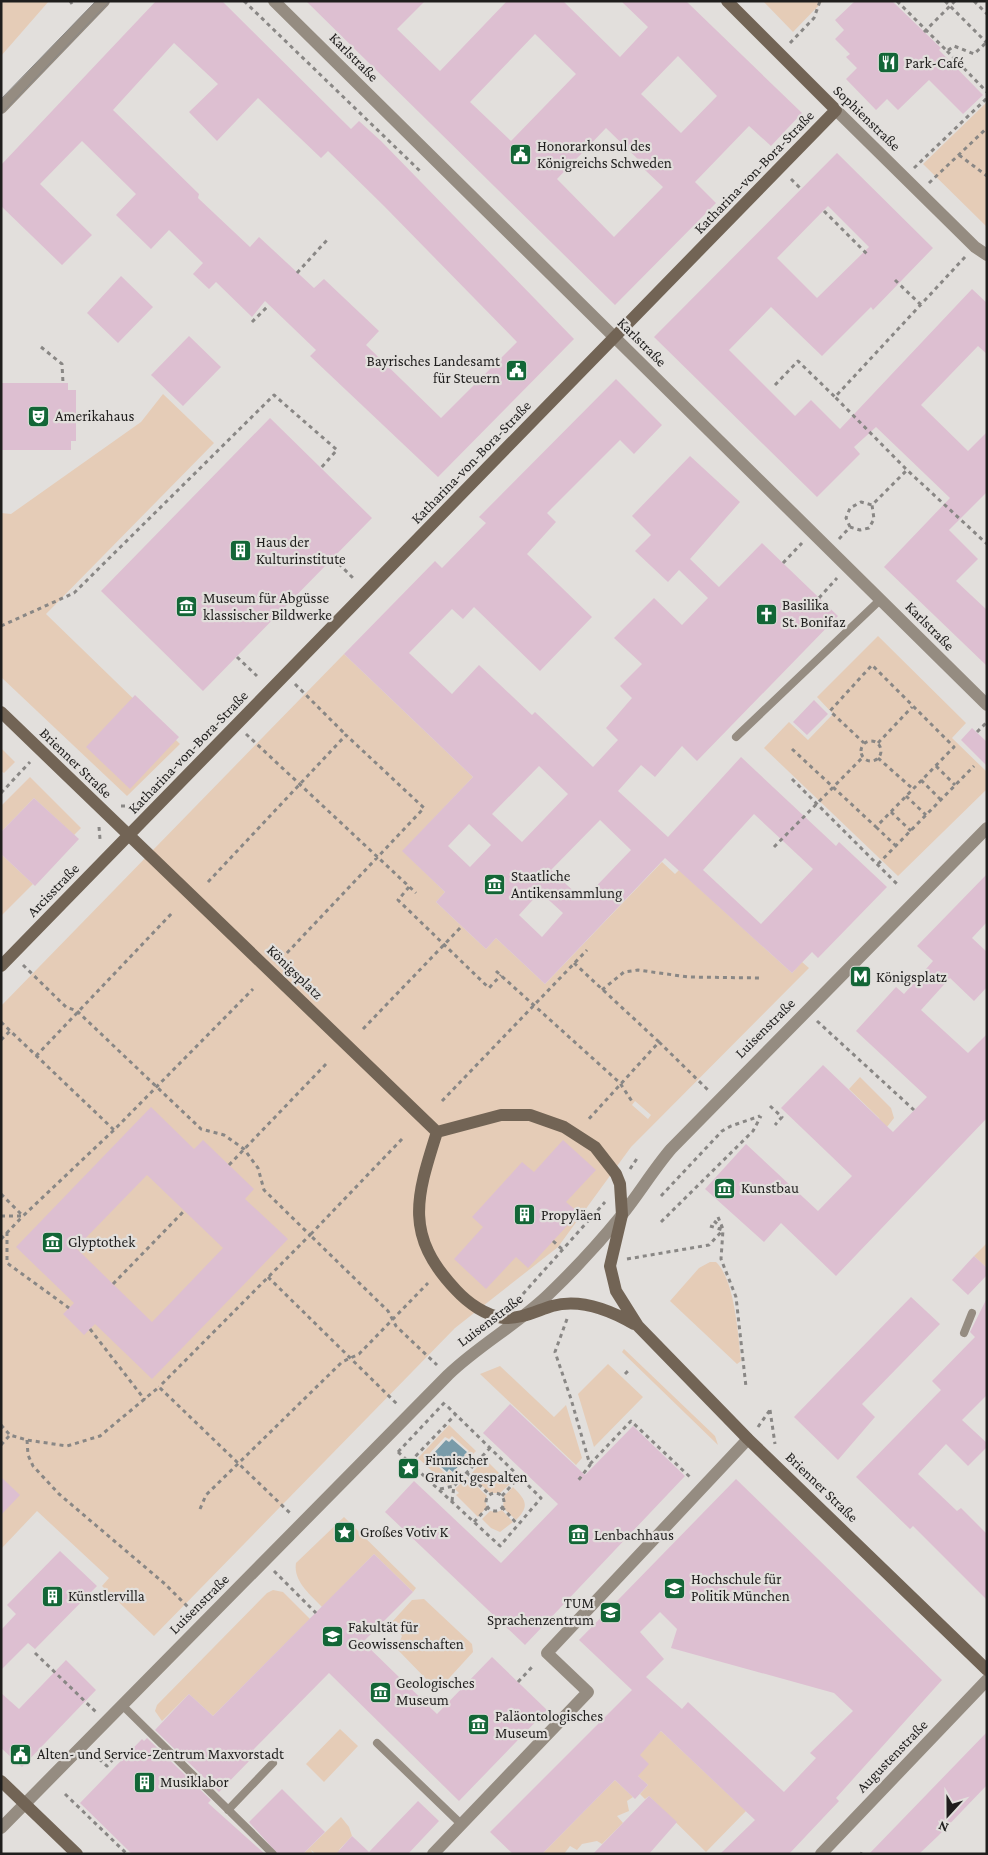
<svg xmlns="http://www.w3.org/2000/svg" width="988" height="1855" viewBox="0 0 988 1855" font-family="'Crimson Pro',serif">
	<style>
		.green { fill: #e5ccb7; fill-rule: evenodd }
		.water { fill: #799ba9 }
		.building { fill: #ddbfd1; fill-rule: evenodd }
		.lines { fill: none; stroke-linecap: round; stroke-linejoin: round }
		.path { stroke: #898785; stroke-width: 3; stroke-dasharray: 4 4; stroke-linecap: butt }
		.lane { stroke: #958c81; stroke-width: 8 }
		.street { stroke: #958c81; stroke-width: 12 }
		.secondary { stroke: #726455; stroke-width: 12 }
		.tram { stroke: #8a8886; stroke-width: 1 }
		.labels { text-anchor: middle; stroke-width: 4.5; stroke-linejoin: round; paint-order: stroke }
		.street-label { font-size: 15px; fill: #1f1e1d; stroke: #e2dfdc }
		.poi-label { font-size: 15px; fill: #1f1e1d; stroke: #e2dfdc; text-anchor: start }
	</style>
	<rect width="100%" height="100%" fill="#e2dfdc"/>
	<path class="green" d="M1,1h48l-48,55z
		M763,1h60l-30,31z
		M987,102v125l-64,-63z
		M163,394l51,49 -168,171 134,130 -53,52 -126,-119v-164l10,1 130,-92z
		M878,636l88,87 -14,15 35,34v17l-89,87 -134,-128 25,-26 19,18 25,-26 -16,-17z
		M344,654l129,123 -70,74 42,41 -9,10 50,47 10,-11 49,46 117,-122 13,12 4,-4 113,103 10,-11 7,6 -178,179 -73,100 -103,81 -301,308 -52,-50 7,-8 -72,-67 -36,38v-543zM635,1101l16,14 -3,4 -16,-14z
		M1,748l14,14 -11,11 -3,-2z
		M30,777l51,51 -7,7 -40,-37 -33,34v-26z
		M1,854l32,30 -32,32z
		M860,1077l31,31 3,10 -11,14 -4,-14 -30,-29z
		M987,1243v25l-13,-12z
		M710,1262h6c19,18 22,73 25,99l-4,3 -67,-63 29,-33z
		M624,1349l91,87 3,9 -96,-93z
		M608,1364l35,33 -49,50 -16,-53z
		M500,1366l54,51 12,-12 16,53 -6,7 -96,-91z
		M449,1425l27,26 -4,4 4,4 -8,8 -5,-5 4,-4 -2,-3 4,-4 -17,-15 -3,3 -4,-2 -15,16 2,3 -2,3 16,15 4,-3 3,3 5,-5 5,5 -11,11 -2,-2 -3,2 -29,-27z
		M482,1462l4,4 3,-3 21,21 -10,9h-10l-20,-18z
		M467,1477l20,19 -2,4 2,7 -9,10 -22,-22 3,-2 -4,-4z
		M513,1487c13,13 17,19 3,33l-13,-12 1,-12z
		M502,1510l11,12 -13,10 -9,-4 -9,-9 8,-8 7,1z
		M344,1517l72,71 -3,4 -39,-38 -52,53c-12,-13 -29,-26 -26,-44z
		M273,1590l10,2 27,27 -97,97 -24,-22 -27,27 -7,-10 2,-6 110,-112z
		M424,1599l48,45 1,8 -32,35 -11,-4 -33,-34 5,-13 -11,-13 21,-23z
		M340,1729l18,17 -34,36 -18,-18z
		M661,1731l85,80 -40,41 -57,-56 -4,3 -5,-5 8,-9 -10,-9 1,-22z
		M615,1780l18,17 -6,4 2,10 -12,5 6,7 -21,21 -5,-3 -15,3 -5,6 -7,-4 -6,8h-22z
		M341,1817l8,10 3,9 -13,14 4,4h-27l-5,-4 2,4h-10z"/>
	<path class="water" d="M452,1439l15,13 -3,3 2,3 -13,14 -4,-3 -2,3 -14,-12 4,-4 -3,-3 12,-13 3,2z"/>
	<path class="building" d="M156,1h66l129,128 8,-8 22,20 193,198 -136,138 -128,-121 6,-6 -51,-49 -13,16 -36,-35 -7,7 -16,-15 10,-11 -34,-33 -18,19 -35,-34 20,-21 -54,-53 -42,43 52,51 -30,30 -61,-59v-41zM174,43l44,41 -29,28 28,29 41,-43 63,60 7,-7 56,55 133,136 -76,76 -75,-73 13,-14 -55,-52 -10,9 -55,-51 -9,10 -52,-49 1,-4 -86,-84z
		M306,1h119l-28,28 43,42 67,-70h56l57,56 28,-30 -27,-26h65l116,112 -31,33 -22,-20 -54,56 21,21 -101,102zM535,34l41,40 -65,67 -41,-39zM678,56l39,40 -36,37 -40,-39zM606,128l41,40 -2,2 18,17 -49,50 -57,-58z
		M855,1h37l49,47 -2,2 44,45 -20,19 -34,-34 -31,30 -11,-11 -11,11 -30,-31 11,-11 -11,-11 4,-3 -15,-15 9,-9 -9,-10z
		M837,153l96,95 -60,62 -2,-3 -49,49 -51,-49 -42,43 66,66 16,-16 29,29 132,-140 15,14v51l-9,-8 -57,59 47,46 19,-19v60l-38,38 29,29 -22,22 31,29v56l-103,-99 66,-69 -74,-71 -22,20 6,7 -43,43 -163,-160zM828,206l41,41 -52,51 -40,-40z
		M121,276l32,31 -35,36 -31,-30z
		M189,336l32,31 -38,39 -32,-31z
		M616,379l46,46 -28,29 -14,-14 -73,73 9,9 -29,32 65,63 -52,54 -66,-64 -11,12 -11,-10 -43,44 43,41 27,-29 53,50 3,-3 58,55 25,-27 -12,-12 26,-30 -12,-12 22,-22 -28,-26 40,-40 28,27 26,-27 -29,-28 -11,12 -33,-31 16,-16 -19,-19 58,-60 50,46 -50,57 29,28 43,-44 76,73 -141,145 -15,-15 -27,31 -14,-12 -23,26 50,46 73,-80 95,89 3,-4 48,45 -69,71 -6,-6 -20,21 -127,-115 -120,126 -49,-46 -10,11 -50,-47 9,-10 -43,-41 71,-74 -129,-123 91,-93 7,7 44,-45 -7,-6zM539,766l29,28 -46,48 -30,-28zM754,814l59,55 -52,55 -58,-54zM600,820l31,30 -48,50 -32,-30zM469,824l22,21 -21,22 -22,-21zM540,892l23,21 -21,24 -23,-22z
		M1,383h67v7h8v51h-5v9h-70z
		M270,418l102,100 -169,173 -102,-100z
		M135,695l44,42 -49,52 -44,-42z
		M814,700l14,14 -21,21 -14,-13z
		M972,728l15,14v24l-26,-26z
		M34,798l45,41 -44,47 -34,-32v-22z
		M987,874v48l-15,16 15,14v35l-13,14 -24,-23 -29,32 47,43 19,-19v84l-151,158 -55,-53 -17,19 -59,-53 41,-45 72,67 34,-35 -71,-68 42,-43 70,67 34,-35 -71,-66 40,-44 8,7 29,-33 -16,-15z
		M151,1107l43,42 9,-9 51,49 -9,10 43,40 -136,140 -57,-55 -11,11 -21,-21 11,-11 -58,-56zM147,1175l76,73 -71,74 -76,-74z
		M563,1140l33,30 -30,32 13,11 -51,55 -12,-11 -30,32 -32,-30 29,-32 -11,-10 50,-55 12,10z
		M974,1256l13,12v7l-19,20 -16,-15z
		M911,1297l29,27 -78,80 13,13 -37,43 -44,-43z
		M987,1298v97l-25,25 25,23v4l-19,19 -22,-22 -28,30 39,37 4,-3 26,26v66l-74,-74 -3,3 -54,-52 85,-87 -9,-9 43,-44 -5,-5z
		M510,1404l75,71 48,-49 52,50 -160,169 -140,-133 29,-31 87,82 57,-59 -75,-71z
		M1,1477l19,18 -19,20z
		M736,1479l206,201 -106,118 3,3 -50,53h-69l35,-34 -94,-89 -21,24 9,9 -11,12 10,9 -13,14 -20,-19 -73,74h-29l-23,-22 142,-142 -53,-50zM660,1612l17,17 -6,19 163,45 19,18 -43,42 6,5 -32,34 -96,-90 -6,7 -36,-32 18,-18 -24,-27z
		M60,1551l37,35 -62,63 -7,-6 -27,27v-40l15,-16 -9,-9z
		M374,1554l39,38 -50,50 74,72 55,-57 55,53 -88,91 -130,-128 -79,80 4,3 -35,36 -64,-62 34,-36 24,22z
		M66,1660l30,30 -74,77 -21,-19v-55l18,16z
		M987,1732v53l-49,51 -19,18h-50z
		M147,1738l64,62 -3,3 57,51h-133l-52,-51 62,-64 2,2z
		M282,1789l43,43 -22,22h-25l-29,-32z
		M649,1796l28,26 -28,32h-56z
		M418,1801l21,20 -31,33h-72l16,-18 17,16z"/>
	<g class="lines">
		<path class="path" d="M70,1l2,3
			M244,1l176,170
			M897,1l50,50 7,-5 20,8 13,-12
			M945,1l42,42
			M974,1l13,13
			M924,32l31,-31
			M790,43l24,-25 6,-17
			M947,51l40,41
			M959,155l28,21
			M914,168l73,-70
			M791,179l10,10
			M929,183l58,-55
			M824,211l43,43
			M965,257l-130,140 72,73 80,74
			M297,273l30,-33
			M895,280l26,25
			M252,322l17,-17
			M41,347l21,17 1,19
			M775,385l23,-24 37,36
			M850,527l-4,-9 4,-10 11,-6 11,3
			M839,539l11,-12 10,3 9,-2 5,-9 -2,-14 35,-35
			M333,558l20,20
			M783,563l19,-20
			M819,598l18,-20
			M1,626l73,-33 200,-198 63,55 -16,18
			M237,657l20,19
			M295,684l51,51
			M977,732l10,-10
			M246,734l170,159
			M861 751a10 10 0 1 1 20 0a10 10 0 1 1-20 0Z
			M878,743l34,-36
			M792,749l84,78 78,-80 -82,-82 -42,46 34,32
			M878,758l35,31
			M936,766l19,19
			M792,779l106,106
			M921,780l20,20
			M1,793l29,-31
			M906,796l20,19
			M121,806h10
			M891,812l20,19
			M99,827l1,12
			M876,827l20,19
			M774,847l89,-90
			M878,864l96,-98
			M208,882l138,-147 78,73 -139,147
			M409,887l-11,13 91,88 12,-13
			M574,963l85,79 -72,79
			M23,965l43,42 11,4 124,118 23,6 20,14 14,19 6,22 46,45 -151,152
			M496,971l124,112 13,20
			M602,990l22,-18 14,-2 50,7 72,1
			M817,1021l97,89
			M1,1022l113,108
			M363,1029l99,-103
			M1,1040l9,-9
			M659,1042l50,49
			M36,1056l137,-144
			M442,1101l145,-151
			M770,1106l12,11 -7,8
			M402,1139l-92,96 78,76 8,15 41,39
			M229,1165l98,-102
			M630,1169l8,-12
			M1,1194l22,22 91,-86 139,-141
			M661,1196l61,-65 9,-5 29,-10
			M1,1216h22
			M718,1217l5,12
			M714,1221l7,6
			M661,1222l92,-91 8,-15
			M710,1226l13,4 -2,29 15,38 10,90
			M7,1232v31l62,45
			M1,1239l22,-23
			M553,1241l10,9
			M627,1259l82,-14 14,-15
			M268,1277l131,129
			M113,1284l71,-73
			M523,1294l82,-92
			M567,1319l-12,33 16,47 19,66 -13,17
			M90,1329l55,71
			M625,1374l5,-5
			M770,1410l5,34
			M1,1425l9,10 17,5 40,6 33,-10 59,-49 132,127
			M758,1427l12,-17
			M27,1440l1,15 5,11 26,28 106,90 27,27
			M1,1445l9,-10
			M398,1452l102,94 41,-48 -96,-94
			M398,1452l47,-50
			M410,1462l45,-47
			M590,1464l41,-43 59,56
			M467,1473l23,22
			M440,1489l14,-3
			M486 1502a9 9 0 1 1 18 0a9 9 0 1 1-18 0Z
			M502,1496l17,-19
			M452,1501l2,-15 36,-38
			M502,1507l16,18
			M200,1509l6,-14 136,-133 17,-8 69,-71
			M474,1522l14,-15
			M274,1571l42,42
			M35,1653l61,59
			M518,1682l14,-15
			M99,1759l8,7 9,-10 5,5
			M65,1794l62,60
			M860,1853l2,1"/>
		<path class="lane" d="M736,737l144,-137
			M964,1333l8,-20
			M122,1705l151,149
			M377,1743l84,81
			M228,1810l45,-47"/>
		<path class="street" d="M274,1l713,704
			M1,108l103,-107
			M836,110l139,137 12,8
			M1,1828l447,-453c31,-30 70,-51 101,-81 25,-24 50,-51 72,-78 18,-22 32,-46 50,-67l316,-321
			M433,1854l155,-162 -41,-39 201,-214
			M821,1854l166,-174"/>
		<path class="secondary" d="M1,712l436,420
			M1,966l835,-856 -109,-109
			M437,1132l64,-17h29l34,12 31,20 21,27 4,10 2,31 -12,51 6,25 22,35 110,113 239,231
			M437,1132c-21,66 -33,103 19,158 12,13 30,26 48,28 17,1 32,-7 48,-12 28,-8 58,4 82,18
			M1,1781l76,73"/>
		<path class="tram" d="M1,99l95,-98
			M1,114l109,-113"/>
	</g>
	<defs>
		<symbol id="restaurant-square" viewBox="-11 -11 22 22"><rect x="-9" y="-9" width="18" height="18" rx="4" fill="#136637" stroke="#e2dfdc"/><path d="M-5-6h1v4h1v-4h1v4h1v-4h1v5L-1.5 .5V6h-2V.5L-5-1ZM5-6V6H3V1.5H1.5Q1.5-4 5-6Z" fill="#fff"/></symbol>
		<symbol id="civic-square" viewBox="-11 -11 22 22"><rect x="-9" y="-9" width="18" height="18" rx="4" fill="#136637" stroke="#e2dfdc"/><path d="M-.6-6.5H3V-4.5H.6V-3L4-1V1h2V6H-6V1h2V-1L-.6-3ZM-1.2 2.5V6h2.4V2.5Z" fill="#fff"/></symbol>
		<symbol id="theatre-square" viewBox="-11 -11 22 22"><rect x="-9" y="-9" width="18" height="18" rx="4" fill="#136637" stroke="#e2dfdc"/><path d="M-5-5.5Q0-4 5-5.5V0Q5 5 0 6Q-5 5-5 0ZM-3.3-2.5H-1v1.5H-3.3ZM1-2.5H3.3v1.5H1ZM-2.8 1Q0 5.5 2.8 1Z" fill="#fff"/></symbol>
		<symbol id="building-square" viewBox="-11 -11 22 22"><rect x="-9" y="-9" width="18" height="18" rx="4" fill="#136637" stroke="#e2dfdc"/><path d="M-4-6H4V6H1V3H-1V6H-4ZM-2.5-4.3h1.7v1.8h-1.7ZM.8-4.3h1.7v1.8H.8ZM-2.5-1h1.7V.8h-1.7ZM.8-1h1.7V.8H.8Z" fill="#fff"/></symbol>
		<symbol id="museum-square" viewBox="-11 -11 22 22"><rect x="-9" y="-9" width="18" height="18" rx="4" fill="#136637" stroke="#e2dfdc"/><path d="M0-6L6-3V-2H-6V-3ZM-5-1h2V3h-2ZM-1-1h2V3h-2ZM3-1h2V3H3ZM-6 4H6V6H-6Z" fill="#fff"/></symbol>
		<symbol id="church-square" viewBox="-11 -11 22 22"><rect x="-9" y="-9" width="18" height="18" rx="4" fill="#136637" stroke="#e2dfdc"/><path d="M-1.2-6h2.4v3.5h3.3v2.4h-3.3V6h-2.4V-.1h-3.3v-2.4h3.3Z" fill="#fff"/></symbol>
		<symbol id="metro-square" viewBox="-11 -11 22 22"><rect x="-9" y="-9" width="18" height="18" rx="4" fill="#136637" stroke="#e2dfdc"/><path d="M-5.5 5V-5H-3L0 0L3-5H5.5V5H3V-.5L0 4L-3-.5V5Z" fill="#fff"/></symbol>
		<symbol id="sight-square" viewBox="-11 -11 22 22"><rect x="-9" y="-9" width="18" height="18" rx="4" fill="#136637" stroke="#e2dfdc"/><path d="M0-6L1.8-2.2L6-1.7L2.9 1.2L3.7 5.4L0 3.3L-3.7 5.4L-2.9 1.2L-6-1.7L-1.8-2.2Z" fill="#fff"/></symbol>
		<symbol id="university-square" viewBox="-11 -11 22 22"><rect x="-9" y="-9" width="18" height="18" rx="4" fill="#136637" stroke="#e2dfdc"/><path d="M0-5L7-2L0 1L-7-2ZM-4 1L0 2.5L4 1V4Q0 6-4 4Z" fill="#fff"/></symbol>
	</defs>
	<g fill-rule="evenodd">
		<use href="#restaurant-square" x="876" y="50" width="25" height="25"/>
		<use href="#civic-square" x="508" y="142" width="25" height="25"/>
		<use href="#civic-square" x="504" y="358" width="25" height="25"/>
		<use href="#theatre-square" x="26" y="404" width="25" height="25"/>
		<use href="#building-square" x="228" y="538" width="25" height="25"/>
		<use href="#museum-square" x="174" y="594" width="25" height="25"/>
		<use href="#church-square" x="754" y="602" width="25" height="25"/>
		<use href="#museum-square" x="482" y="872" width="25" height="25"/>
		<use href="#metro-square" x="848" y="964" width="25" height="25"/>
		<use href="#museum-square" x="712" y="1176" width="25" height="25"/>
		<use href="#building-square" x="512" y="1202" width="25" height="25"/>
		<use href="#museum-square" x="40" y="1230" width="25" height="25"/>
		<use href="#sight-square" x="396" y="1456" width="25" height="25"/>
		<use href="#sight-square" x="332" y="1520" width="25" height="25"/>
		<use href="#museum-square" x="566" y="1522" width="25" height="25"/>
		<use href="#university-square" x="662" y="1576" width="25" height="25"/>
		<use href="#building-square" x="40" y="1584" width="25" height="25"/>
		<use href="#university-square" x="598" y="1600" width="25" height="25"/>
		<use href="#university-square" x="320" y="1624" width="25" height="25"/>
		<use href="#museum-square" x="368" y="1680" width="25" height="25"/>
		<use href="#museum-square" x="466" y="1712" width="25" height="25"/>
		<use href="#civic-square" x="8" y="1742" width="25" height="25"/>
		<use href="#building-square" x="132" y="1770" width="25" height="25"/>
	</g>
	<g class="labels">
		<g class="street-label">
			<text transform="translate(354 57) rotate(45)" y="5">Karlstraße</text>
			<text transform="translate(867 118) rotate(44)" y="5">Sophienstraße</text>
			<text transform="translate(754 172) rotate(-46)" y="5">Katharina-von-Bora-Straße</text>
			<text transform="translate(642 342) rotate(45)" y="5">Karlstraße</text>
			<text transform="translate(471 462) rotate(-46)" y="5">Katharina-von-Bora-Straße</text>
			<text transform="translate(930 626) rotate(45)" y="5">Karlstraße</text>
			<text transform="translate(188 752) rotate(-46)" y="5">Katharina-von-Bora-Straße</text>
			<text transform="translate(76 763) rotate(44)" y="5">Brienner Straße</text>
			<text transform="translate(53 890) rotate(-46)" y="5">Arcisstraße</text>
			<text transform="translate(295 972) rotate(44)" y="5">Königsplatz</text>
			<text transform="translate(765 1028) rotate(-45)" y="5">Luisenstraße</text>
			<text transform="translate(490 1320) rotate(-37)" y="5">Luisenstraße</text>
			<text transform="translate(822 1487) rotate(44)" y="5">Brienner Straße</text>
			<text transform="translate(199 1604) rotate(-45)" y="5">Luisenstraße</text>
			<text transform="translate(892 1756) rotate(-46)" y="5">Augustenstraße</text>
		</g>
		<g class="poi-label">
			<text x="905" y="68">Park-Café</text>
			<text x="537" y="151">Honorarkonsul des<tspan x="537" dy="17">Königreichs Schweden</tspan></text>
			<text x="500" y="366" text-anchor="end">Bayrisches Landesamt<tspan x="500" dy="17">für Steuern</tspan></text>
			<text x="55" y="421">Amerikahaus</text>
			<text x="256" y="547">Haus der<tspan x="256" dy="17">Kulturinstitute</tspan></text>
			<text x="203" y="603">Museum für Abgüsse<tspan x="203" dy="17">klassischer Bildwerke</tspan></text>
			<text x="782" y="610">Basilika<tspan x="782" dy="17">St. Bonifaz</tspan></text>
			<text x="511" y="881">Staatliche<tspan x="511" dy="17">Antikensammlung</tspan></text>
			<text x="876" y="982">Königsplatz</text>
			<text x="741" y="1193">Kunstbau</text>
			<text x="541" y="1220">Propyläen</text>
			<text x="68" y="1247">Glyptothek</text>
			<text x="425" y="1465">Finnischer<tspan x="425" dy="17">Granit, gespalten</tspan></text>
			<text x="360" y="1537">Großes Votiv K</text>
			<text x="594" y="1540">Lenbachhaus</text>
			<text x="691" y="1584">Hochschule für<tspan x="691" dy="17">Politik München</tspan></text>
			<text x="68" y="1601">Künstlervilla</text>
			<text x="594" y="1608" text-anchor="end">TUM<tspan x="594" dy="17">Sprachenzentrum</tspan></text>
			<text x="348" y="1632">Fakultät für<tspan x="348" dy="17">Geowissenschaften</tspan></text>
			<text x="396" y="1688">Geologisches<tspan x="396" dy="17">Museum</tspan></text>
			<text x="495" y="1721">Paläontologisches<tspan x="495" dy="17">Museum</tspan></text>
			<text x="37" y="1759">Alten- und Service-Zentrum Maxvorstadt</text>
			<text x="160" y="1787">Musiklabor</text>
		</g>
	</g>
	<rect width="988" height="1855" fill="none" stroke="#1f1e1d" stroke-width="5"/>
	<g transform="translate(948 1815) rotate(201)" stroke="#e2dfdc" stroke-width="4" paint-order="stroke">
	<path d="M0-4L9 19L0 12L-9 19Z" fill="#1f1e1d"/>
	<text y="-8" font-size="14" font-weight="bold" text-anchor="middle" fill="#1f1e1d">N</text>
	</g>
</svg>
